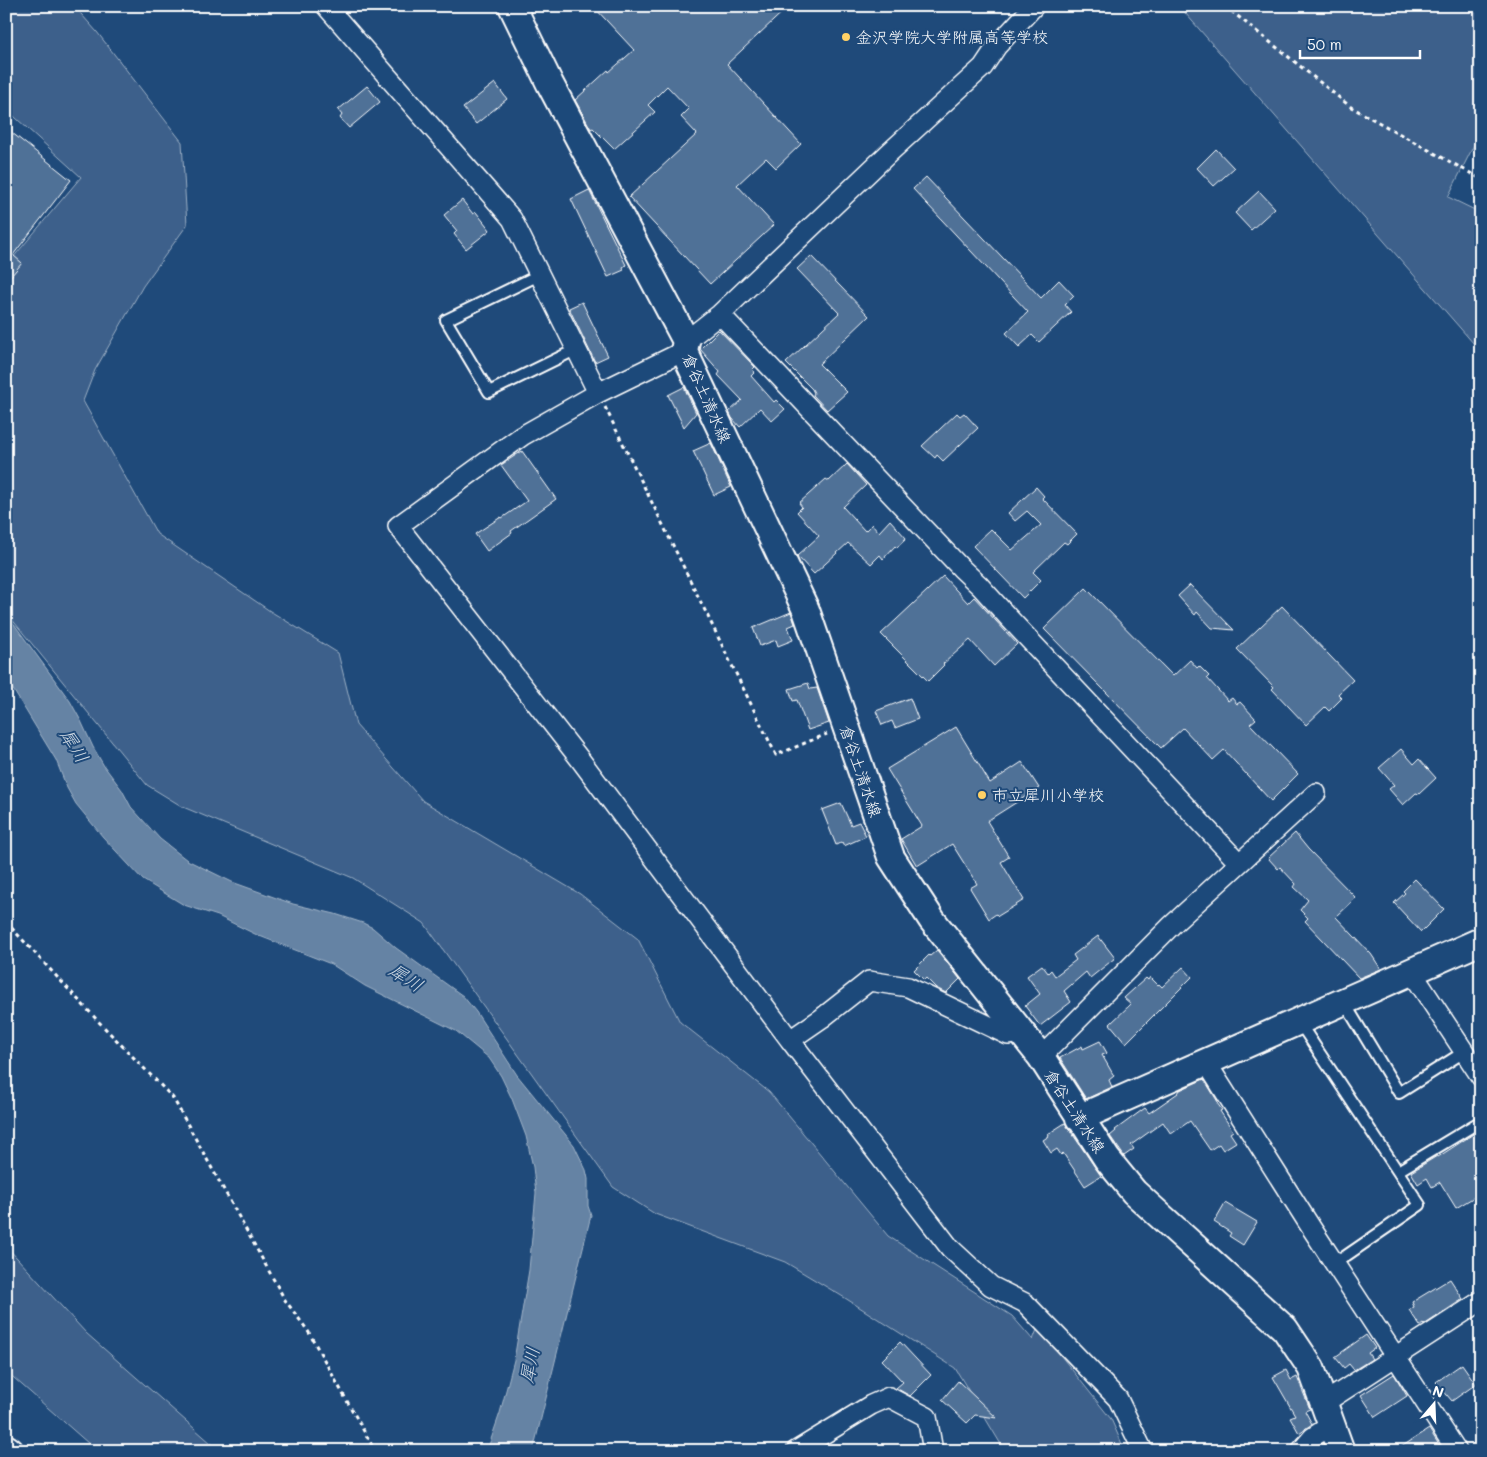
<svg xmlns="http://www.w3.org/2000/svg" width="1487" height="1457" viewBox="0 0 1487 1457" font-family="Mali,'Klee One',sans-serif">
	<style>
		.green { fill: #3c618b; stroke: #9eb0c5 }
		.water { fill: #6583a4; stroke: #a3b5c8 }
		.building { fill: #507197; stroke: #fff }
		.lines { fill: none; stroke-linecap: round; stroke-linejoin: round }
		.lane-casing { stroke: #fff; stroke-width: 14 }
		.street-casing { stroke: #fff; stroke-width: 22 }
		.secondary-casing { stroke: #fff; stroke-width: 30 }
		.path { stroke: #fff; stroke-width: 3; stroke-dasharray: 4 4; stroke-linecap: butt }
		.lane { stroke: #1f4a7a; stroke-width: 10 }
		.street { stroke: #1f4a7a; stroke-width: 19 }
		.secondary { stroke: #1f4a7a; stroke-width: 26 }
		.poi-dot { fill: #ffd166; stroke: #1f4a7a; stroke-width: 2 }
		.labels { text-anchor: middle; stroke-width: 4; stroke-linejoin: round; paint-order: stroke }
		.poi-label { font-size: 16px; fill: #fff; stroke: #1f4a7a; text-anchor: start }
		.street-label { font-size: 16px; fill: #fff; stroke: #1f4a7a }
		.water-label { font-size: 18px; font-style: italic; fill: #d8e0e8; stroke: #1f4a7a }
	</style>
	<rect width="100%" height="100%" fill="#1f4a7a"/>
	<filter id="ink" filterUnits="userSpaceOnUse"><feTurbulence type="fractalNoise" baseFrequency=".02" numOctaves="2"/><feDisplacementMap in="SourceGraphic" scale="10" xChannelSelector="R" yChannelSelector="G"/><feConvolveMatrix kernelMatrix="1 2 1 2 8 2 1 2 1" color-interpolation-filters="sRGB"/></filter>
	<g filter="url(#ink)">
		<path class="green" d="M6,6h68l23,26 85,110 5,83 -44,61 -48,84 -12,31 74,133 113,77 68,42 18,72 67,76 157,93 58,45 42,83 89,70 119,144 124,80 21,24 5,-13 73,92 14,32h-120l-50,-83 -110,-70 -60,-36 -130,-48 -42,-27 -189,-264 -71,-45 -170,-71 -36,-22 -141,-173v-346l75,-89 -75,-68z
			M1179,6h301l1,125 -33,66 33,16v139z
			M6,1246l80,87 134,118h-123l-91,-80z"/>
		<path class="water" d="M6,613l64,88 11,20 12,26 11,19 18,24 9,17 29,32 27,21 45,22 61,22 42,10 28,9 10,5 23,20 67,48 13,16 41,63 57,70 12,25 2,9v27l3,9 -58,236h-46l13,-38 14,-53 15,-90 7,-77 -3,-26 -7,-31 -14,-37 -11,-23 -12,-18 -33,-27 -91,-45 -34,-22 -74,-29 -39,-19 -34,-11 -41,-25 -40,-43 -27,-33 -9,-16 -11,-28 -50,-82z"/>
		<path class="building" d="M593,6h196l-62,58 74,80 -25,24 -10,-10 -29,27 37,40 -64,59 -81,-87 68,-63 -16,-17 8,-8 -22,-23 -19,19 7,7 -41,37 -21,-21 -2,1 -16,-29 33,-30 1,2 25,-22z
			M495,83l12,16 -31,25 -13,-16z
			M367,86l13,16 -31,26 -9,-10 2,-3 -4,-5z
			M6,128l65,52 -58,75 9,8 -16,19z
			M1216,149l18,19 -20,18 -17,-18z
			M926,177l115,121 18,-18 15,16 -9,9 6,7 -32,30 -7,-7 -13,12 -13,-14 22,-21 -115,-123z
			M589,190l37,75 -3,2 1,3 -16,7 -37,-78z
			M1259,191l16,17 -24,22 -16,-17z
			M462,200l11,14 3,-2 14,18 -24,19 -12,-15 3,-3 -13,-16z
			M811,256l58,60 -50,48 28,28 -20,18 -14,-15 1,-2 -2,-4 -26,-26 53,-50 -42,-44z
			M582,302l26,54 -13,6 -26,-54z
			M719,330l36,37 -3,3 3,2 -4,4 23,26 2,-2 9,9 -13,12 -12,-13 -20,19 -8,-9 -3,-6 13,-12 -24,-25 2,-3 -20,-23z
			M684,387l12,26 -12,14 -16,-32z
			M957,413l3,3 4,-3 14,15 -35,33 -6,-6 -2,3 -13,-12z
			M711,443l20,44 -17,8 -21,-44z
			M522,451l34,48 -45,32 1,2 -25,18 -12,-17 26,-17 1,1 25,-17 -26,-36z
			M847,464l19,21 -23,22 22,24 7,-7 7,8 11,-12 16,18 -9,10 -2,-2 -12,13 -3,-4 -9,9 -23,-21 -34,31 -17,-18 22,-20 -22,-24 5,-5 -3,-4 27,-24 3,2z
			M1036,487l8,9 -2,2 35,36 -10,10 -3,-2 -31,30 8,8 -18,18 -50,-52 18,-17 21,21 29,-25 -14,-14 -12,10 -7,-8z
			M943,576l25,27 6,-6 43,47 -23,22 -24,-26 -27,24 1,1 -16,16 -47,-47z
			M1190,585l44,45 -22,-2 -15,-16 -2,3 -17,-19z
			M1086,588l87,88 17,-16 7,8 2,-2 10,10 -2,2 21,23 4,-3 5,6 3,-2 16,17 -6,5 48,50 -27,27 -47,-51 -11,10 -30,-32 -22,20 -117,-119z
			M1282,606l71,74 -15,14 4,4 -13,13 -4,-4 -19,18 -34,-36 2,-2 -37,-38z
			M791,612l4,12 -7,3 5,13 -15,6 -2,-6 -16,6 -7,-18z
			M808,683l2,6 7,-1 12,35 -21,7 -11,-30 -4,1 -4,-12z
			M910,698l8,21 -23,9 -3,-7 -10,4 -6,-14z
			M956,727l34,56 32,-21 17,26 -52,33 22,36 -8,5 23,38 -26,16 -2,-2 -7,5 -19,-31 7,-4 -25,-40 -35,22 -16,-27 21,-13 -35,-57z
			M1401,749l13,15 5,-5 17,19 -17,16 -3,-1 -13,12 -14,-16 5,-4 -15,-17z
			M841,803l10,22 8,-3 7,14 -22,10 -2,-4 -6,3 -14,-35z
			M1295,833l13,16 48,49 -20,19 35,37 10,15 -22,9 -54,-57 3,-3 -8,-8 8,-10 -14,-13 2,-3 -16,-17 -2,2 -10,-11z
			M1415,879l29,30 -23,23 -27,-29 11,-10 -2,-2z
			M1098,936l17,22 -25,20 -4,-6 -22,19 7,11 -31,24 -15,-20 15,-12 -13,-18 15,-11 6,8 3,-3 4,6 21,-16 -3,-5z
			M937,950l23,29 -14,14 -10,-5 -10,-10 -2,2 -10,-10 15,-15 1,1z
			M1183,967l9,10 -66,66 -16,-19 21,-20 -7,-6 22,-20 2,2 2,-3 8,8 1,-1 3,3z
			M1100,1041l7,12 -5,2 12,21 -5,4 3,7 -26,12 -26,-41 22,-12 1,3z
			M1204,1079l14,23 -1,1 5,7 -2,1 13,20 -3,2 6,9 -13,8 -4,-6 -9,6 -20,-29 -19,13 -8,-12 -32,23 3,4 -10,7 -14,-20 6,-5 -1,-1 30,-22 4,5 29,-20 2,-3z
			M1065,1123l36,53 -16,10 -22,-33 -2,2 -4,-6 -6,4 -8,-13 6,-4 -1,-2z
			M1481,1129v64l-25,15 -16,-26 -8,5 -5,-9 -9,6 -7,-12 26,-16 1,1z
			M1225,1203l32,19 -14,23 -14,-9 2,-3 -17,-11z
			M1450,1279l13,20 -39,26 -1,-1 -3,2 -11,-16 5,-3 -2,-5z
			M1366,1335l9,13 -7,5 4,6 -18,11 -5,-6 -5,4 -9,-11z
			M900,1342l31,33 -21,21 -14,-8 7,-6 -21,-22z
			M1462,1364l14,20 -24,17 -16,-19z
			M1286,1370l5,10 6,-3 13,32 -5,2 7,13 -13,9 -9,-16 5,-2 -22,-38z
			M1394,1374l13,22 -32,21 -14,-22z
			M958,1381l39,37 -22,-3 -8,8 -25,-23z
			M1429,1429l14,22h-48z"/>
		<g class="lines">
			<defs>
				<path id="lane" d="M539,275l-93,45 43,72 88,-43
					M1344,1002l55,91 65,-41
					M1299,1022l121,183 -86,59
					M1398,1171l83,-50"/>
				<path id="street" d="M326,6l186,213 86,174
					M720,314l241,254 19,18 28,31 231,246
					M686,341l34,-27 170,-162 93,-85 14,-21 37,-40
					M684,351l-86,42 -76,43 -124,90 181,232 211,282 32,-22 47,-37 39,6 100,48 14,-2
					M1411,971l70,106
					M790,1040l160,208 41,38 34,17 93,96 25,52
					M1041,1057l131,-132 144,-132
					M1206,1062l106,167 145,222
					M1324,1403l157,-102
					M796,1451l75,-46 18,-8 38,20 6,34
					M1301,1451l12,-14 19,-13"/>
				<path id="secondary" d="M512,6l38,78 136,257 -2,10 122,259 85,247 41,63 109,137 66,102 27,33 151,137 26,39 30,83
					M1079,1118l402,-177
					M6,1448l4,3"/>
			</defs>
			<use href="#lane" class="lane-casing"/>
			<use href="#street" class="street-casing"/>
			<use href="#secondary" class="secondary-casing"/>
			<path class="path" d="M1225,6l126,101 130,72
				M605,407l171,348 51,-21
				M6,922l93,100 74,76 112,202 23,31 67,120"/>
			<use href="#lane" class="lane"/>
			<use href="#street" class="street"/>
			<use href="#secondary" class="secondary"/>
		</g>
	</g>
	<g class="poi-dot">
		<circle cx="846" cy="37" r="5"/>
		<circle cx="982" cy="795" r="5"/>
	</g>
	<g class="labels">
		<g class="poi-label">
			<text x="856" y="43">金沢学院大学附属高等学校</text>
			<text x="992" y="801">市立犀川小学校</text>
		</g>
		<g class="street-label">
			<text transform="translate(707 398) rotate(66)" y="6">倉谷土清水線</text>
			<text transform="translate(861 771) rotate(71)" y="6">倉谷土清水線</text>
			<text transform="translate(1075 1111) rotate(57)" y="6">倉谷土清水線</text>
		</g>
		<g class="water-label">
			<text transform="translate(74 746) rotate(58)" y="6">犀川</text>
			<text transform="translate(406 978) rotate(33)" y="6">犀川</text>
			<text transform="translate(530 1365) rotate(-78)" y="6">犀川</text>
		</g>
	</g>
	<rect width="1487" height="1457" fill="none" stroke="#1f4a7a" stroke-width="25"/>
	<rect x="12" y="12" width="1462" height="1432" fill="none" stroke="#fff" stroke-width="2" filter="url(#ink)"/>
	<g transform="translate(1434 1404) rotate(19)" stroke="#1f4a7a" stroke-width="4" paint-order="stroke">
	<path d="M0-4L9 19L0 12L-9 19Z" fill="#ffffff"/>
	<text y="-8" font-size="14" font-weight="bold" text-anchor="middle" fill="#ffffff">N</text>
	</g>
	<path d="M1300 50v8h120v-8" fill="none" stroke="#ffffff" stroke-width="2.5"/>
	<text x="1307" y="50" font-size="15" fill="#ffffff" stroke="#1f4a7a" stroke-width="4" paint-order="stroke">50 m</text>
</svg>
